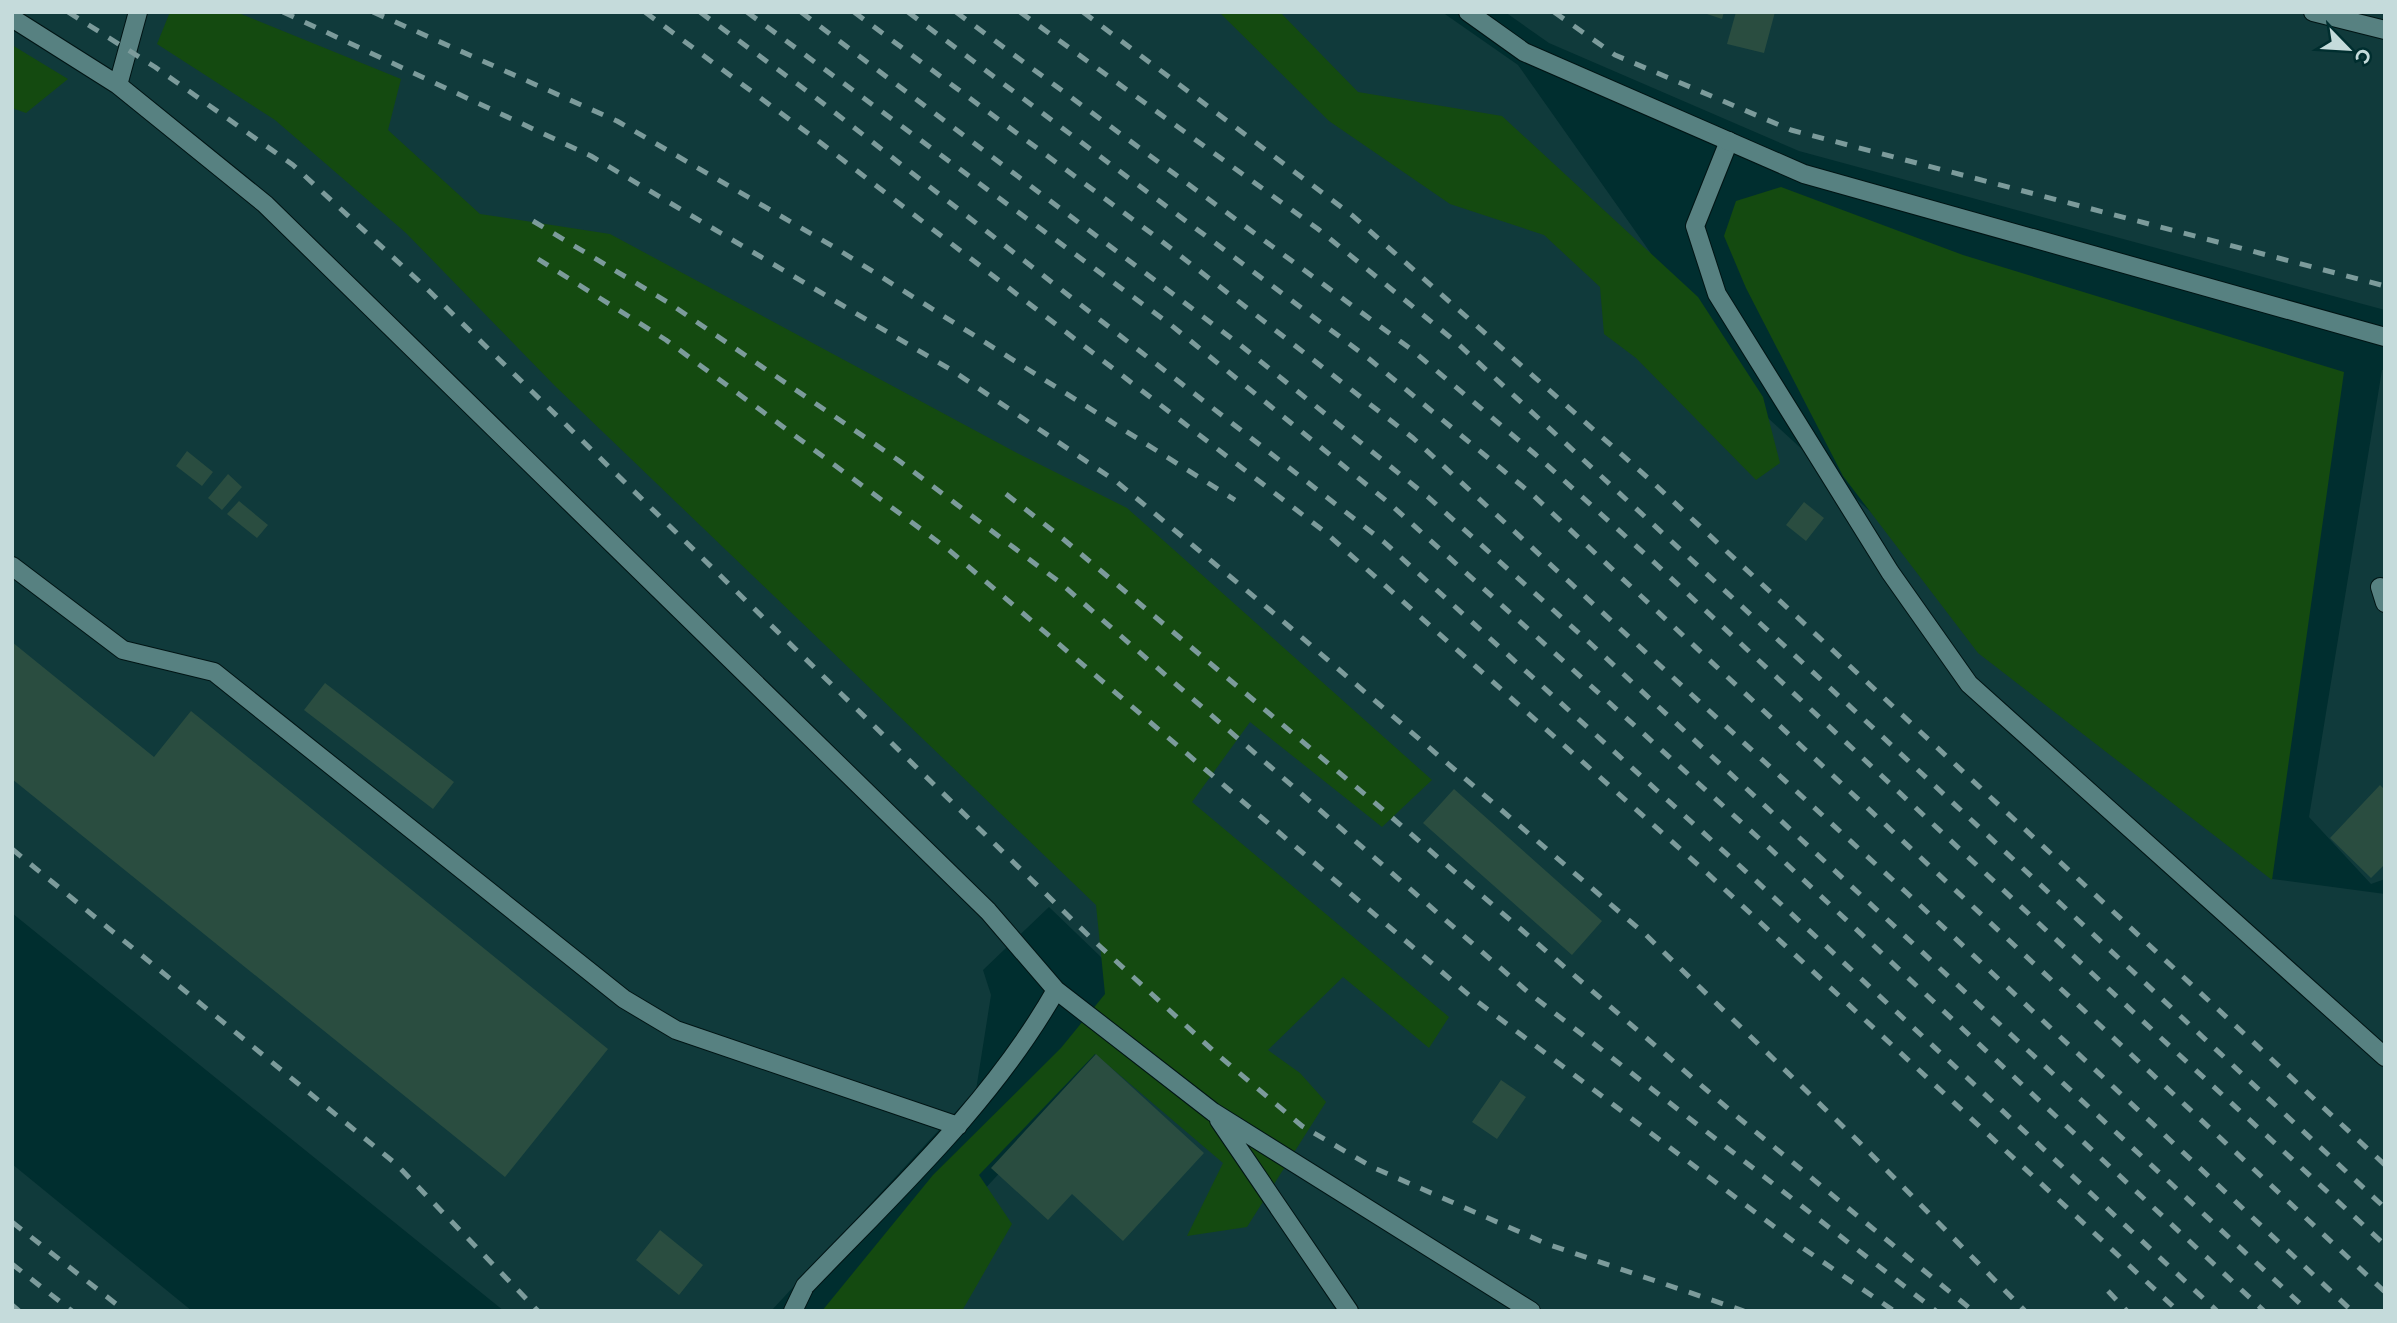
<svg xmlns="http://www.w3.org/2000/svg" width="2397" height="1323" viewBox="0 0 2397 1323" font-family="Montserrat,sans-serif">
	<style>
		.built { fill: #103a3b }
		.green { fill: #144a10 }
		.building { fill: #2a4d40 }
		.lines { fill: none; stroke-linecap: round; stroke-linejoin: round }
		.lane-casing { stroke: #011414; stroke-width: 20 }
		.street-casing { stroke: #011414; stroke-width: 20 }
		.lane { stroke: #578181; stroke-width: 18 }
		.street { stroke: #578181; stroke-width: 18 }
		.rail { stroke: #7c9b9b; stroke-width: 5; stroke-dasharray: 12 12; stroke-linecap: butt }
	</style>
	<rect width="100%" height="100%" fill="#002e2f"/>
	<path class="built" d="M12,12h1430l76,53 132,187 60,113 562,514 113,15v417h-1513l281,-304 -104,-100 -66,63 8,25 -15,95 -205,221h-267l-492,-398z
		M1505,12h880v298l-586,-159 -250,-108z
		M2382,370h3v509l-14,5 -62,-67z
		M12,1164l180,147h-180z"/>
	<path class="green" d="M170,12h66l165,67 -13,51 92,84 130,20 407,219 110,55 305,272 -50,47 -132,-105 -58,80 257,215 -20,31 -86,-71 -75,73 32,23 26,29 -79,125 -60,9 36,-73 -128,-109 -116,121 33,49 -50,87h-140l111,-136 128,-127 44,-54 -9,-89 -541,-519 -149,-153 -131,-113 -118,-76z
		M1219,12h61l78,80 144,24 196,181 65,100 17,66 -24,17 -120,-122 -32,-24 -4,-47 -56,-52 -94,-31 -121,-83z
		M12,45l56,34 -42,34 -14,-5z
		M1781,187l182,68 381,117 -72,508 -294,-227 -135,-177 -97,-188 -22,-52 12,-35z"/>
	<path class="building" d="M1701,12h23l-2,7z
		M1736,12h39l-11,41 -37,-9z
		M187,451l26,21 -11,14 -26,-20z
		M228,474l14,13 -20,23 -14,-12z
		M239,501l29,24 -11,13 -30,-24z
		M1804,502l20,16 -18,23 -20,-16z
		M12,642l142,115 37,-46 417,338 -103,128 -493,-398z
		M325,683l129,99 -21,27 -129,-99z
		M2380,785l5,5v74l-14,14 -41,-40z
		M1454,789l148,132 -30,34 -149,-132z
		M1096,1054l108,99 -81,88 -51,-47 -24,26 -57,-52z
		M1501,1080l25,17 -29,42 -25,-17z
		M660,1230l43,35 -24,30 -43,-35z"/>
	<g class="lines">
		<defs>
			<path id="lane" d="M138,12l-20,73 147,119 723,707 68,79c-64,113 -162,203 -251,296l-12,25
				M2313,12l72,18
				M12,18l106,67
				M1729,141l-34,85 22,68 173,278 79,112 416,373
				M12,566l111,84 91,22 410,327 52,31 282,96
				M2380,587l5,16
				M1056,990l157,122 318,199
				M1219,1120l130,191"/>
			<path id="street" d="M1468,12l56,40 280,122 581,163"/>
		</defs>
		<use href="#lane" class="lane-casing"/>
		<use href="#street" class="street-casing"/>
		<use href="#lane" class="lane"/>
		<use href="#street" class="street"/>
		<path class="rail" d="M68,12l87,55 138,98 129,119 670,655 127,117 83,70 70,41 175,77 197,67
			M283,12l308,144 362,215 164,111 153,128 376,325 214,208 165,168
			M373,12l244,109 217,126 401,253
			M645,12l172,128 508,392 381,340 472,439
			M700,12l111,82 573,448 369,336 464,433
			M747,12l424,313 218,178 374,339 501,469
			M801,12l438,332 189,153 163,147 717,667
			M854,12l301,224 258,202 495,456 444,417
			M908,12l460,346 166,138 851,796
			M956,12l456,338 124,105 121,110 505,474 223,206
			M1020,12l298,217 138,113 414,383 515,483
			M1083,12l270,204 295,262 737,687
			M1554,12l61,43 176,75 594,156
			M533,221l136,82 229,157 160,121 471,412 407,318
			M538,259l128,81 283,210 521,446 327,248 97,67
			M1006,494l56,44 312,264 366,317 233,192
			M12,849l384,315 142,147
			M12,1222l113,89
			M12,1264l60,47
			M2108,1291l19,20
			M12,1305l7,6"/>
	</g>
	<rect width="2397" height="1323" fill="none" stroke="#c5dbdb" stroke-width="28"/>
	<g transform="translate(2348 49) rotate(115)" stroke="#002e2f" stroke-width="5" paint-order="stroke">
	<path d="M0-5L12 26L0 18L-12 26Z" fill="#c5dbdb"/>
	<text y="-10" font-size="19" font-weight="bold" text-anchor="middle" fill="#c5dbdb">С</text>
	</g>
</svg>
